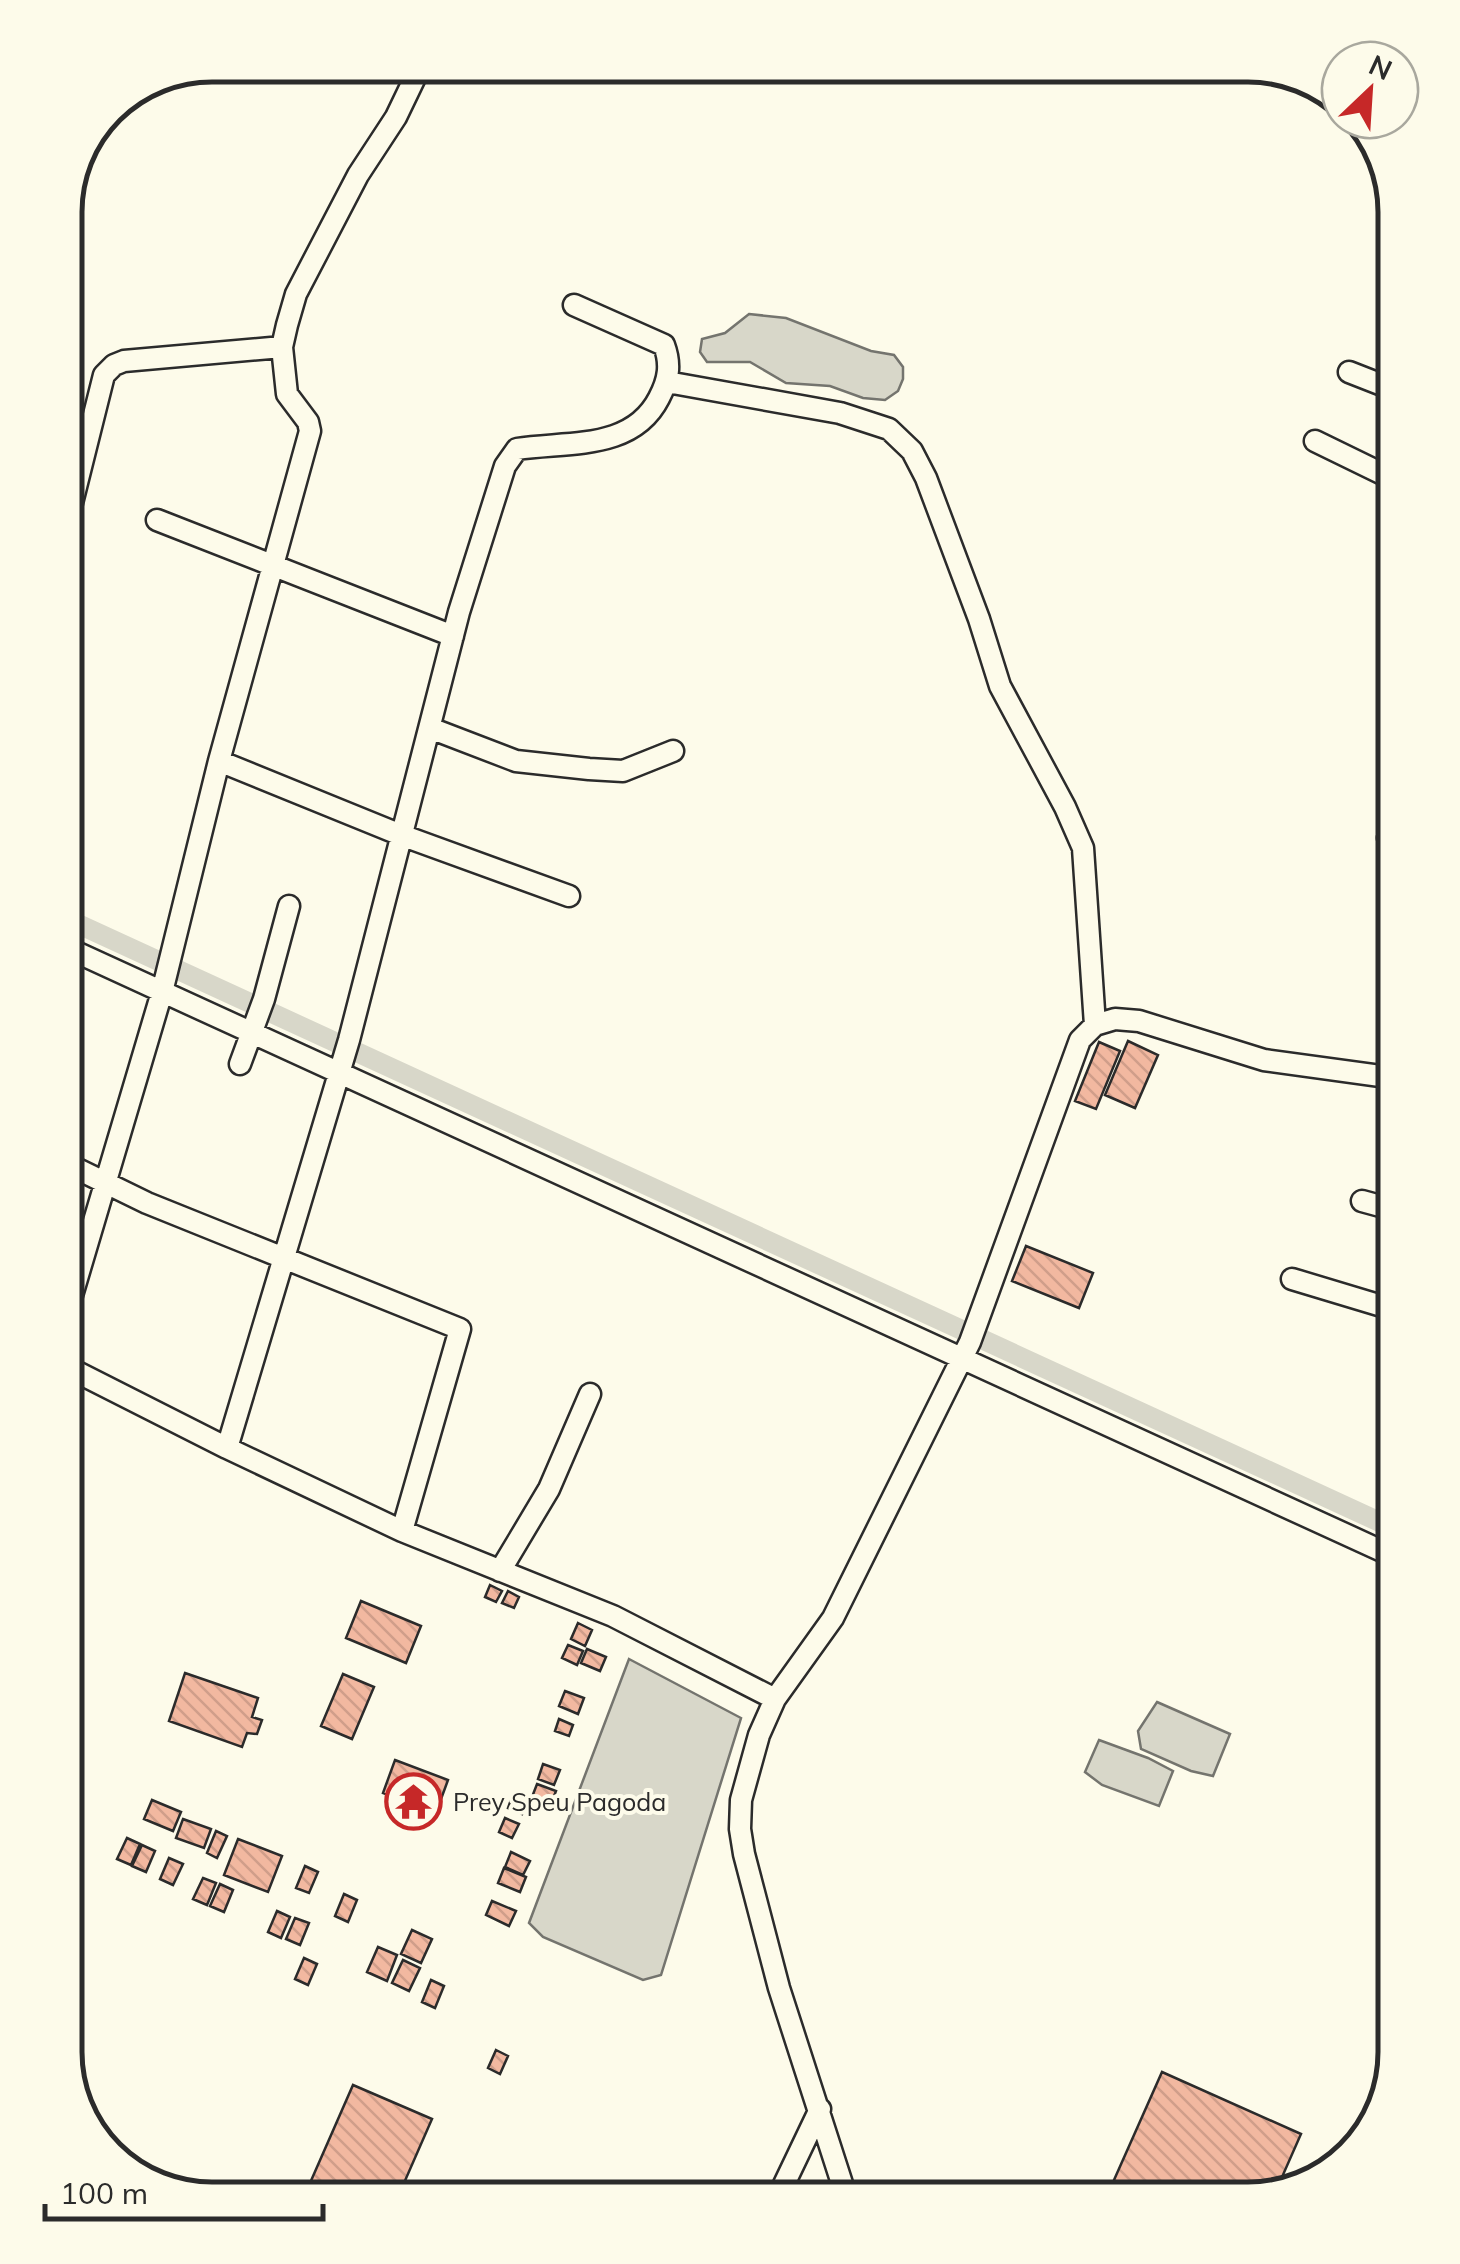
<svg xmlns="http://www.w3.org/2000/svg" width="1460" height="2264" viewBox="0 0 1460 2264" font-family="Mulish,sans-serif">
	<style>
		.water { fill: #d8d7c9; stroke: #74746e; stroke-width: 2.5 }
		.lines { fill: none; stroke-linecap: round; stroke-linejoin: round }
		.canal { stroke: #d8d7c9; stroke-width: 20 }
		.building { fill: url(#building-back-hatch); stroke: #2b2b2b; stroke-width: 2.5 }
		.minor-casing { stroke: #2b2b2b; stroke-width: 25 }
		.minor { stroke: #fdfbea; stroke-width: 20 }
		.labels { text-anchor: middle; stroke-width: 8; stroke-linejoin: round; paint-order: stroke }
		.poi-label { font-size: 25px; fill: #2b2b2b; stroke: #fdfbea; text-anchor: start }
		.rim { fill: none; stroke: #2b2b2b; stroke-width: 5 }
	</style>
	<defs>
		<pattern id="building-back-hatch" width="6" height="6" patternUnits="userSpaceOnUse" patternTransform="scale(2.5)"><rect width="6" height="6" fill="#f2b8a0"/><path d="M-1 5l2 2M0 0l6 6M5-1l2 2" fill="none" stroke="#d09e8a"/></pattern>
	</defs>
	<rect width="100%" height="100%" fill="#fdfbea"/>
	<path class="water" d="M749,314l37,4 85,33 23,4 9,12v12l-5,12 -13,9 -22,-2 -33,-12 -44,-3 -36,-21h-43l-7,-10 2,-13 23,-6z
		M629,1659l112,59 -80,257 -18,5 -100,-43 -14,-14z
		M1157,1702l73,32 -17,42 -22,-5 -50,-22 -3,-18z
		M1099,1740l49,18 25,13 -14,35 -57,-21 -17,-13z"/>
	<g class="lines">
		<path class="canal" d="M65,918l1330,611"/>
	</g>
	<path class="building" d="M1128,1041l30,14 -23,53 -30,-13z
		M1099,1042l21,9 -24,58 -21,-8z
		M1026,1246l67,27 -14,35 -67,-27z
		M490,1585l12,6 -6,11 -11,-5z
		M508,1591l11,6 -5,11 -12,-5z
		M361,1601l60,25 -15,37 -60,-25z
		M578,1623l14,7 -7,16 -14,-7z
		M568,1645l15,6 -6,14 -15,-7z
		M587,1649l19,8 -6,14 -19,-8z
		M185,1673l73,25 -6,19 10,3 -5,14 -10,-1 -5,14 -73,-26z
		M343,1674l31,13 -22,52 -31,-13z
		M565,1691l19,7 -6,16 -19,-8z
		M559,1719l14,6 -4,11 -14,-5z
		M395,1760l53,20 -12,33 -53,-20z
		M543,1764l17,6 -6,15 -16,-6z
		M537,1784l19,7 -5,13 -19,-7z
		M512,1797l14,5 -4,12 -14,-6z
		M152,1800l29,12 -8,19 -29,-12z
		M505,1818l14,6 -7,14 -13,-6z
		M183,1819l28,10 -7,19 -28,-10z
		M216,1831l11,5 -10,22 -10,-5z
		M127,1838l13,6 -9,21 -14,-6z
		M238,1839l44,17 -14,36 -44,-17z
		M142,1845l13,6 -9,21 -14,-6z
		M511,1852l19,9 -7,14 -18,-8z
		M169,1858l14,6 -10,21 -13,-6z
		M305,1866l13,6 -9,21 -13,-5z
		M504,1868l22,9 -6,15 -22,-9z
		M203,1878l13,5 -9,22 -14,-6z
		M220,1884l13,6 -9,22 -14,-6z
		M344,1894l13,6 -9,22 -13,-6z
		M492,1901l24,10 -7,15 -23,-11z
		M277,1911l13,6 -9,21 -13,-6z
		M295,1918l14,5 -9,22 -14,-6z
		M412,1930l20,9 -11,24 -20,-9z
		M378,1947l19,8 -10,26 -20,-9z
		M304,1958l13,6 -9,21 -13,-6z
		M403,1960l17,8 -11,23 -17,-8z
		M431,1980l13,6 -9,22 -13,-6z
		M496,2050l12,6 -8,18 -12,-6z
		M1162,2072l139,62 -26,59 -27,6 -142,-1z
		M353,2085l79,34 -35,80h-94z"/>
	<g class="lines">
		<defs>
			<path id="minor" d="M1392,249l3,1
				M1349,372l46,18
				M667,382l173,31 49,16 23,22 14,27 53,141 21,67 65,121 18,41 12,177
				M1315,441l80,39
				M157,520l296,116
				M65,531l39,-156 10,-10 10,-4 158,-14
				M430,728l86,33 73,8 34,2 50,-20
				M219,761l182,74 168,61
				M1395,842l-7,-4 7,-20
				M65,947l1330,610
				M240,1064l24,-65 25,-93
				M65,1163l82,40 313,126 -58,202
				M1362,1201l33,9
				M1292,1279l103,31
				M65,1319l97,-327 57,-231 91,-330 -2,-9 -21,-28 -5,-47 5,-22 9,-31 62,-119 38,-58 25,-52
				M65,1366l162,82 175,83 211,85 162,83
				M227,1448l122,-408 110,-428 46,-146 12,-17c51,-8 115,2 142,-51 10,-19 12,-34 5,-53l-90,-40
				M500,1571l49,-82 41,-95
				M777,2199l43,-90
				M847,2199l-68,-211 -35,-134 -4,-25 1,-29 18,-65 16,-36 58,-81 137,-276 110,-302 15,-15 20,-6 24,2 125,39 131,18"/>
		</defs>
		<use href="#minor" class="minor-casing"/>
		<use href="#minor" class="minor"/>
	</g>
	<defs>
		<symbol id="temple-ring" viewBox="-11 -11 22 22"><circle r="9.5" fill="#fdfbea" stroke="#c62828" stroke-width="1.5"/><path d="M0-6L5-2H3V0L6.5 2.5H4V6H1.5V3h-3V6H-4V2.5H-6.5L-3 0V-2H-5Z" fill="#c62828"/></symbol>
	</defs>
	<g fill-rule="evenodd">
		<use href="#temple-ring" x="382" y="1770" width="63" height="63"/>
	</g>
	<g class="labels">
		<g class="poi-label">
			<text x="453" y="1811">Prey Speu Pagoda</text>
		</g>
	</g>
	<path d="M0 0H1460V2264H0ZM212 82H1248A130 130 0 0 1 1378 212V2052A130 130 0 0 1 1248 2182H212A130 130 0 0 1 82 2052V212A130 130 0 0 1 212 82Z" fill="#fdfbea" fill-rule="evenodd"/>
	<path class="rim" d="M212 82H1248A130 130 0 0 1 1378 212V2052A130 130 0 0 1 1248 2182H212A130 130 0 0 1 82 2052V212A130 130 0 0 1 212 82Z"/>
	<g transform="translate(1370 90) rotate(25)"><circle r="48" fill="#fdfbea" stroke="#a9a89e" stroke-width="2.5"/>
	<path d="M0-8L18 38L0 25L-18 38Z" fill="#c62828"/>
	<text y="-15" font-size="28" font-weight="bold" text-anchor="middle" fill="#2b2b2b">N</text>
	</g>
	<path d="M45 2204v15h278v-15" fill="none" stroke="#2b2b2b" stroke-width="5"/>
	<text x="60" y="2204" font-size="30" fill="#2b2b2b" stroke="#fdfbea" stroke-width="8" paint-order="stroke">100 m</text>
</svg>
